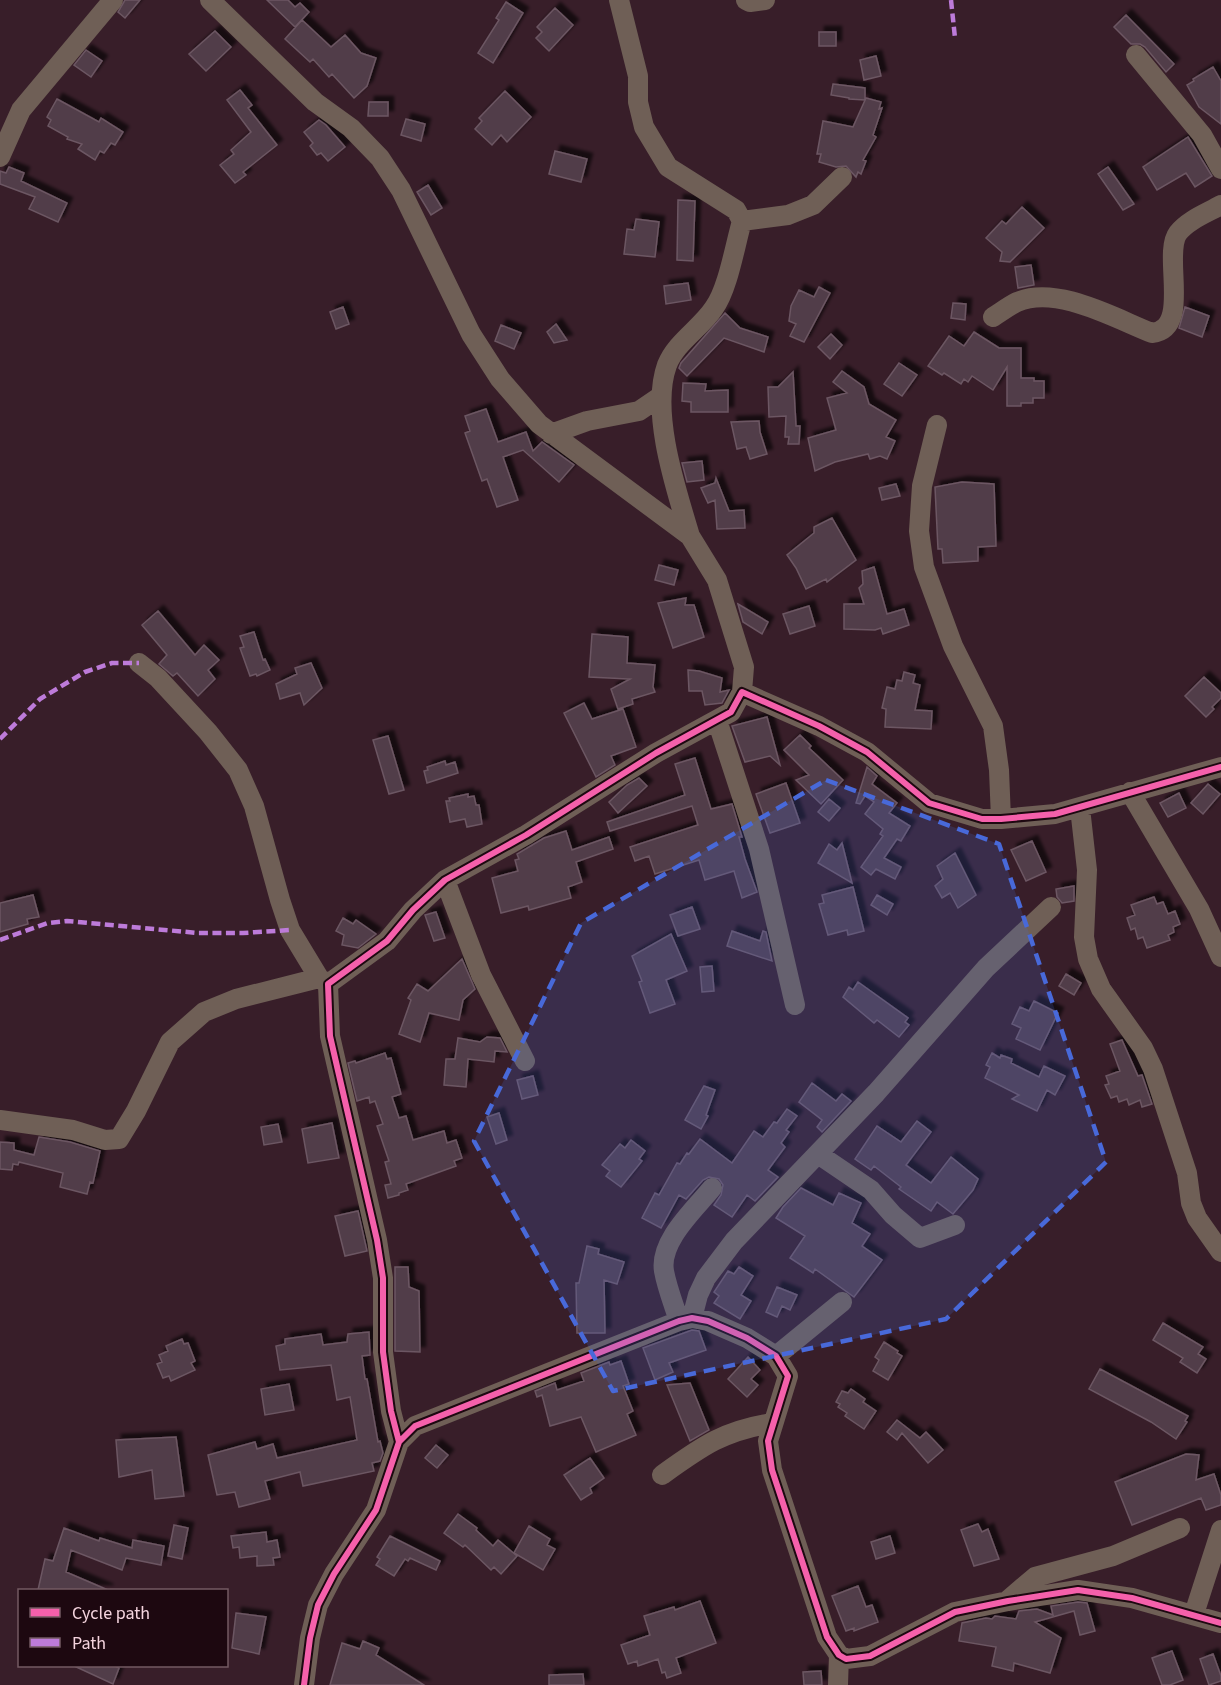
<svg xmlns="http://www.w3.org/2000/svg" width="1221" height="1685" viewBox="0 0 1221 1685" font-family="'Source Sans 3',sans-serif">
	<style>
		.building { fill: #513d48; stroke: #6c5763; stroke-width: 1.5; filter: url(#shadow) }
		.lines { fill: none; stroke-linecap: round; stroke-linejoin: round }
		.minor { stroke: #6f5f56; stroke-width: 20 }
		.quiet { stroke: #bd7bd9; stroke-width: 4.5; stroke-dasharray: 9 4.5; stroke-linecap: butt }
		.cycleway-casing { stroke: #1d0810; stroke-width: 10 }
		.cycleway { stroke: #f560ab; stroke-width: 6 }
		.marked { fill: #4869d9; fill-opacity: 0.2; stroke: #4869d9; stroke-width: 4.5; stroke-dasharray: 12 8; stroke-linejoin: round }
	</style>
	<defs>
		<filter id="shadow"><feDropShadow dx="5.5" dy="-5.5" stdDeviation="1.5" flood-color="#0009"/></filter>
	</defs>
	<rect width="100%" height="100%" fill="#381e29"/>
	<path class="building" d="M125,0h15l-15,18 -7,-6z
		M267,0h21l7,7 5,-4 9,9 -14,15z
		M506,2l17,11 -30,50 -15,-10 21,-33 -3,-2z
		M555,8l18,17 -24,26 -13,-13 6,-6 -5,-5z
		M1126,15l48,49 -8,8 -21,-25 -5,-3h-9l-17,-17z
		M302,20l29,27 14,-12 16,18 15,5 -9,28 -13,12 -22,-24 -3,3 -16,-18 -3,3 -25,-23z
		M215,31l16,16 -25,24 -17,-17z
		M819,32h17v14h-17z
		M86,50l16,11 -11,16 -17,-12z
		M876,56l5,20 -17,4 -4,-20z
		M1213,67l8,14v43l-22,-17 -12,-22 7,-4 -1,-2z
		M833,84l32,4v12l-16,-1v-1l-18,-3z
		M240,90l12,15 -4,3 29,37 -34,27 3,3 -11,8 -15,-18 14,-11 -3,-4 20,-18 -24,-32z
		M505,91l26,26 -24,25 -6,-7 -9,10 -17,-16 7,-8 -3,-3z
		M866,98l15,4 -2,7 3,-1 -9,27 3,2 -13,23 3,1 -5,13 -3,-2 -2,5 -10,-11 -10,1 -17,-5 2,-8h-4l6,-33 30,6z
		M57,99l42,23 2,-4 22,14 -8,13 -4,-2 -7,10 -4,-2 -5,9 -17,-11 4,-5 -15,-5 1,-2 -20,-11 3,-6 -4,-3z
		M369,102h19v14h-20z
		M406,119l19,5 -4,17 -20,-6z
		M319,120l7,5 19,22 -17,14 -7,-8 -4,2 -7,-9 3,-3 -9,-11z
		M1188,137l24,39 -17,11 -9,-14 -29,17 -14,-23z
		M555,151l32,8 -6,23 -32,-8z
		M9,167l15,6 -3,8 46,22 -9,19 -29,-13 6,-12 -35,-13v-13l6,2z
		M1108,167l26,37 -11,6 -25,-36z
		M428,185l14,23 -11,7 -14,-23z
		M678,200l17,1 -2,60 -16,-1z
		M1022,207l22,21 -34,34 -10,-1 2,-9 -16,-14 16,-17 4,3z
		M636,219l23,3 -4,35 -31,-3 3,-25 7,1z
		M1031,265l3,20 -16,3 -3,-21z
		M688,283l3,17 -25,4 -2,-18z
		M819,287l11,6 -26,49 -14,-6 6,-12 -7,-3 2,-15 8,-16 15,7z
		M953,303l13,1 -1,16 -14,-2z
		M343,307l6,17 -13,5 -6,-17z
		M1185,307l24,9 -7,21 -23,-9z
		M725,313l15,15 28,9 -4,15 -40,-14 -37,38 -8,-8 2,-5z
		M556,324l11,16 -13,3 -7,-11z
		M501,325l20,8 -7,16 -19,-8z
		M974,332l25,16h22v30h13v3h10v17h-11v5h-12v3h-14v-39l-14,23 -21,-14 -4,6 -4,-3 -3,5 -17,-11 -2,2 -14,-9 21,-30 15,10z
		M831,334l11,11 -12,14 -12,-12z
		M899,363l18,12 -15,21 -18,-12z
		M842,371l22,16 5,17 27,16 -10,17 9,4 -8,18 -7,-3 -10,3 -2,-5 -33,8 -20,9 -7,-33 28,-8 -9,-32 20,-5 -14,-11z
		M793,372l3,54h4l-1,18h-11l1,-7h-4l1,-21 -17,1 -1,-30h10z
		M683,383l23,1 -1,7 23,-1v22h-37v-10l-9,-1z
		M486,409l12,33 28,-10 7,19 9,-9 32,23 -15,17 -36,-32 -20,7 15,43 -21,7 -10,-28 -5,2 -17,-48 5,-2 -5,-15z
		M759,421l1,11 7,22 -17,5 -4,-12 -9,2 -6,-27z
		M702,461l2,19 -17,2 -5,-19z
		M716,478l13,33 15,-1 1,18 -28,1 -2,-29 -7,3 -7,-15 14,-5z
		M962,482l32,2 2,62 -18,1v14l-35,2 -1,-14h-4l-3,-62z
		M896,484l4,12 -18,4 -3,-12z
		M832,518l24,42 -29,22 -1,-3 -20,10 -10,-21 -9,-13 27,-22v-6z
		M659,565l19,5 -4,15 -19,-5z
		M874,567l13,47 17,-5 5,16 -26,9 -2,-6 -6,2 -31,-1v-25h20l-5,-16 4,-4 -1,-13z
		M686,598l-1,7h9l10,32 -31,11 -15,-45z
		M738,604l30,18 -6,12 -19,-12z
		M809,606l6,20 -25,8 -7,-20z
		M158,611l37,44 9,-10 15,15 -11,10 7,9 -17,17 -21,-23 -4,3 -14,-12 8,-9 -25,-30z
		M254,632l9,28 2,-1 5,11 -13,6 -1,-2 -6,2 -10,-28 4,-1 -4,-11z
		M592,634l36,3 -1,26 28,2 -2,22 2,5 -23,7 1,5 -15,5 -7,-20 19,-10 -41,-2z
		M311,663l11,25 -18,17 -4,-12 -20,6 -4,-15 21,-10 -2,-6z
		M688,670l11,1 23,7 -2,14 9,-2 -7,13 -17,2 -3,-14h-13z
		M904,672l11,3 -2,8 7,2 -5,25 17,1 -1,18 -46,-2 1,-18 -4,-1 5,-21 8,2 2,-9 5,1z
		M1204,677l17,16v5l-9,9 2,2 -8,8 -21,-21z
		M584,703l8,16 31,-10 13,38 -25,9 4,9 -19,12 -32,-64z
		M767,717l13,48 -10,-9 -25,6 -13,-36z
		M800,735l11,11 -2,2 34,32 -22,24 -25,-24 13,-5 -25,-25z
		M388,736l16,54 -15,4 -16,-54z
		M695,758l16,51 21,-5 10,33h-3l6,22 12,33 -15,6 -8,-27 -29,9 -6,-20 -44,14 -6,-18 -14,5 -5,-14 68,-22 -6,-19 -82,25 -3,-9 78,-27 -10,-31z
		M445,761l1,4 9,-3 3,11 -31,10 -3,-12 4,-1 -1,-3z
		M867,767l10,9 -5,8 25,19 -8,10 21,13 -9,15 -4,-2 -13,19 17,9 -6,12 -19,-10 -5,6 -10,-8 22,-31 -3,-2 3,-5 -18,-15 9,-12 -9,-6 -5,8 -4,-1z
		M639,778l8,8 -29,27 -9,-11 18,-17z
		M786,783l14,40 -30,10 -14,-39z
		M1208,784l12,10 -17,20 -12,-11z
		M1179,793l7,15 -18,9 -8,-14z
		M468,794v3l6,-1 2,9h3l3,19 -15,3 -2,-8 -15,3 -4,-21h4l-1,-3z
		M829,799l11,9 -11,13 -11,-9z
		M566,831l6,19 37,-13 4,12 -37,13 6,20 -14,5 3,11 -42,12 -1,-4 -27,7 -9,-35 26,-7 -3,-11 4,-1 -2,-5 27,-16z
		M1032,841l14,31 -20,9 -15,-31z
		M842,843l10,40 -34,-20 11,-19 8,6z
		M955,853l21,42 -18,13 -8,-15 -8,5 -7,-12 8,-7 -6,-13z
		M1074,886v15l-12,2 -5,-6 -1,-8z
		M853,887l11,44 -16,4 -1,-5 -19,5 -9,-31 5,-1 -2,-8z
		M33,895l6,22 -12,2 1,5 -28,8v-29z
		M877,895l16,9 -6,11 -16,-10z
		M1154,897l3,7 6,-2 5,12 7,-3 5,13 -7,3 1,5 -6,3 2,5 -23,8 -4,-11 -5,2 -3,-11 -4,2 -4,-12 8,-3 -4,-10z
		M692,907l8,22 -22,7 -8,-21z
		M436,912l9,26 -11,3 -9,-26z
		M343,918l10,6 3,-4 20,14 -18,14 -16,-3 2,-10 -8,-4z
		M732,931l28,10 3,-10 3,1 6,29 -45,-15z
		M671,934l16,37 -21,9 9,24 -25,9 -11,-31 3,-1 -10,-25z
		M462,959l13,30 -12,11 -4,20 -30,-7 -9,29 -21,-8 12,-34 -3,-2 9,-14 11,7z
		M712,966l2,25 -12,1 -2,-25z
		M1066,974l15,9 -7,12 -15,-9z
		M858,982l50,36 -3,4 4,3 -10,12 -22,-17 -3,3 -31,-26 6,-10 4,3z
		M1034,1001l24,12 -18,37 -24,-11 5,-11 -9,-4 8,-17 9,4z
		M487,1037l13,1 7,14 -12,-1 -1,11 -26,-3 -2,28 -22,-2 2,-26h9l3,-21 22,4z
		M1122,1040l16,36 4,-1 10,29 -10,3 -2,-7 -11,5 -2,-6 -8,3 -2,-6 -6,2 -6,-13 4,-1 -3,-8 14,-5 -10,-27z
		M385,1053l2,6 4,-1 10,36 -9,3 7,21 7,-2 7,24 31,-9 3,12 9,-3 6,18 -8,3 2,5 -50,18 2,6 -9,3v2l-11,3 -3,-13 6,-1 -6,-22 4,-1 -12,-35 6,-2 -8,-23 -5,2 -1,-6 -12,4 -9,-38 7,-2 1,2z
		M992,1053l8,5 1,-3 11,4 -1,4 28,14 5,-11 21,10 -10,19 -8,-5 -10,21 -25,-12 7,-4 -34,-17 5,-11 -4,-2z
		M533,1076l5,19 -16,4 -5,-19z
		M812,1083l24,18 6,-7 9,7 -29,31 -5,-5 5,-7 -23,-18z
		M704,1086l11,4 -9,25 2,1 -7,13 -16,-9z
		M787,1109l10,7 -11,14 3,2 -8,11 4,4 -17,23 10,7 -23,24 -8,-6 -15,22 -18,-12 7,-10 2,-10 -4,-6 -10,-2 -6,3 -17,19 -7,-4 -18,33 -19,-10 13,-25 4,2 18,-32 3,1 7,-11 2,1 11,-15 32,24 22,-32 9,6 11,-15 3,1z
		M499,1113l8,27 -11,4 -9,-27z
		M917,1121l14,11 -25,33 25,18 20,-26 27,22 -5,11 -20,24 -16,-12 -6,9 -32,-22 2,-2 -27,-21 -3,4 -16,-11 22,-33 24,16z
		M332,1123l7,35 -31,5 -6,-34z
		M278,1124l4,18 -18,3 -3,-18z
		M39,1137l31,5 30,9 -7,32 -3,-1 -3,12 -27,-7 3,-14 -44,-11 -1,3 -5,-1 -1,6 -12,-1v-27l14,1v7l20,5z
		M631,1140l14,11 -6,8 3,2 -21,26 -15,-11 4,-5 -8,-6 18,-21 5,4z
		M801,1188l32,17 6,-12 22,10 -9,20 18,11 -8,12 20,14 -28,37 -39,-28 -2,4 -23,-15 15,-22 -29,-18 7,-11z
		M358,1211l9,40 -22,5 -10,-40z
		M587,1246l12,3 -1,5 26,8 -7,22 -13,-4 1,53h-28l-1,-50h3z
		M395,1267h13l1,20 10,4 1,61 -25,-1z
		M739,1267l14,9 -12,19 10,6 -11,18 -26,-16 5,-7 -5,-4 14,-21 6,3z
		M777,1287l20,8 -7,15 -8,-4 -5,11 -11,-5z
		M1163,1323l40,24 -5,7 8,5 -9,14 -17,-11 3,-4 -30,-18z
		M692,1330l7,1 7,19 -37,13 4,9 -18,8 -12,-32z
		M369,1332l1,23 -8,1 3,23h2l11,63 2,-1 3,12 -3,8 -8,2 2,8 -71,15 -3,-14 -35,9 5,18 -31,8 -4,-15 -18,3 -9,-40 47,-13 2,7 16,-5 4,14 80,-18 -7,-43 -13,3 -6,-35 -51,5 -4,-24 9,-2v-5l36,-5 2,11 24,-3 1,-8z
		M182,1339l2,5 4,-1 7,18 -4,2 4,7 -24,11 -2,-5 -6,2 -6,-14 5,-2 -3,-7 9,-4 -2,-5z
		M884,1342l14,9 -1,2 5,3 -14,24 -15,-9 6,-11 -4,-3z
		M748,1357l12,13 -9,9 7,6 -11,12 -19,-18z
		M621,1361l8,23 -6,2 10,25 -6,3 9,21 -40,17 -15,-35 -31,9 -8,-31 -5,2 -2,-6 20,-8 2,7 27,-9 -3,-8 28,-11 1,3z
		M1100,1369l88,47 -3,5 2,1 -11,17 -25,-17 -62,-33z
		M690,1383l19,47 -19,11 -23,-56z
		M289,1384l5,26 -29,5 -4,-26z
		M851,1389l14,10 -2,3 13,9 -12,18 -19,-13 2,-3 -9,-6 2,-3 -4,-2 6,-11 6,2z
		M897,1420l23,18 6,-6 17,18 -15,13 -26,-30 -5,7 -10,-8z
		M176,1437l8,59 -29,3 -3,-29 -33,7 -3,-37z
		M436,1445l12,10 -11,13 -12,-10z
		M1186,1454l13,1 -3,25 18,-6 7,21v10l-15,5 -5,-12 -69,27 -17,-43z
		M590,1458l14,20 -14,10 2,5 -11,7 -17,-25z
		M458,1514l19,14 -1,2 17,16 5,-6 19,16 -16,18 -7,-7 -3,3 -26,-25 -2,2 -19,-14z
		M978,1524l4,8 6,-3 11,30 -25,7 -13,-36z
		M174,1525l14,3 -6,31 -14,-3z
		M529,1526l21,13 -3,6 8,4 -12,21 -29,-17z
		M64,1528l35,13 1,-3 32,10 1,-8 31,6 -3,19 -35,-7 -4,12 -51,-20 -5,22 42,18h-70l7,-31 8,2z
		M266,1532l1,10 10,-2 3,17 -7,1 1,7 -17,1v-10l-17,2 -1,-11 -6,1 -2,-12z
		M390,1536l50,25 -4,9 -26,-12 -2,3 -3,-2 -11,17 -18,-11 4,-6 -3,-2z
		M890,1536l5,17 -19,6 -5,-17z
		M858,1586l8,21 6,-2 6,17 -24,9v-3l-8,3 -14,-35z
		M700,1601l16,42 -40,15 5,15 -14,5 -2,-6 -3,1 -4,-14 -20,7 -1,-5 -9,3 -7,-19 29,-10 -6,-19 30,-9 1,3z
		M1078,1602l9,1 8,28 -15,4 -6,-24 -39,11 26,16 -11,35 -36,-10 -1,8 -21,-5 4,-19 -37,-6 3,-18 24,-5 6,1 3,-3 21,3 3,-8 18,-2 16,6 -2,-9z
		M236,1613l30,4 -7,37 -27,-6z
		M363,1641l16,7 -3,7 48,30h-94l12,-42 18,6z
		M1172,1651l11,29 -13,5h-8l-10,-27z
		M1213,1654l8,22v5l-12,4 -9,-26z
		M72,1665h41l6,3 -6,16z
		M821,1671l1,14h-18l-1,-13z
		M583,1674l1,11h-35v-10z"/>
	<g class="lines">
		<path class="minor" d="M210,0l105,102 36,26 29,30 21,32 70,144 29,45 39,45 151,112 27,44 27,87 -2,25
			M619,0l19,76v26l6,25 24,40 68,43 6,11c-7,24 -14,68 -28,87 -13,20 -38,34 -47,57 -17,47 9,124 23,171
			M746,0l4,2 15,-2
			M1136,55l66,80 19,34
			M0,157l21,-47 92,-110
			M742,221l46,-6 25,-10 29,-28
			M993,317c8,-5 16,-11 24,-15 40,-17 97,16 135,31 40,-4 10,-79 26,-100 10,-13 29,-20 43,-28
			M937,425l-15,61 -3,45 5,36 29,79 40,80 6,44 2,49
			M551,434l36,-13 52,-10 22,-15
			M139,663l19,15 50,54 30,38 16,36 26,94 10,30 29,48 9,6
			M717,720l42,129 36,156
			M1130,792l69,117 22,48
			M1080,808l7,62 -3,67 4,22 13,30 42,59 10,21 34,104 4,30 6,15 24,34
			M445,880l36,95 44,86
			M0,1120l73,10 32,10 14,-1 17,-28 34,-69 34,-30 32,-13 83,-21
			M818,1154l53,36 22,25 27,23 35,-13
			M692,1318l6,-23 8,-17 28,-37 142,-148 110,-125 65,-61
			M679,1321c-5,-16 -12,-33 -15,-50 -5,-30 31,-62 48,-83
			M776,1356l66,-54
			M399,1442l-8,-31 -8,-59v-74l-6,-38 -47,-204 -2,-52 59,-43 26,-31 32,-30 81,-45 130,-82 75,-41 11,-20 77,34 48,26 62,51 53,16h19l54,-5 166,-47
			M662,1475c39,-28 62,-45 111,-52
			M1008,1600l27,-23 78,-21 67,-28
			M1194,1614l27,-84
			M304,1685l6,-47 8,-33 16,-31 42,-64 23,-68 16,-16 264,-105 13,-3 16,3 39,17 29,18 12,20 -20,65 4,29 55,167 12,18 7,4 24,-3 85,-44 53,-11 70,-11 54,8 89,25
			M838,1685l1,-30"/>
		<path class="quiet" d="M951,0l4,38
			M0,739l40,-40 45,-27 27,-9h27
			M0,940l48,-17 19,-2 131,12h45l47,-3"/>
		<defs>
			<path id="cycleway" d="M399,1442l-8,-31 -8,-59v-74l-6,-38 -47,-204 -2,-52 59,-43 26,-31 32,-30 81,-45 130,-82 75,-41 11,-20 77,34 48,26 62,51 53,16h19l54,-5 166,-47
				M304,1685l6,-47 8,-33 16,-31 42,-64 23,-68 16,-16 264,-105 13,-3 16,3 39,17 29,18 12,20 -20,65 4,29 55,167 12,18 7,4 24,-3 85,-44 53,-11 70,-11 54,8 89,25"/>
		</defs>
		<use href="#cycleway" class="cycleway-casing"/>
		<use href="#cycleway" class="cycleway"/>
	</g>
	<path class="marked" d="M826,780l173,64 107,318 -160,157 -333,72 -139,-250 107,-218z"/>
	<rect x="18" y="1589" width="210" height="78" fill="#1d0810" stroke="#735a62" stroke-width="1.5"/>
	<rect x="30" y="1608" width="30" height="9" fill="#f560ab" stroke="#735a62" stroke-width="1.5"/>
	<text x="72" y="1619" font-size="18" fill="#f5d4de">Cycle path</text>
	<rect x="30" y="1638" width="30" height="9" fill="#bd7bd9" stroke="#735a62" stroke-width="1.5"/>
	<text x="72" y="1649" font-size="18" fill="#f5d4de">Path</text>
</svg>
